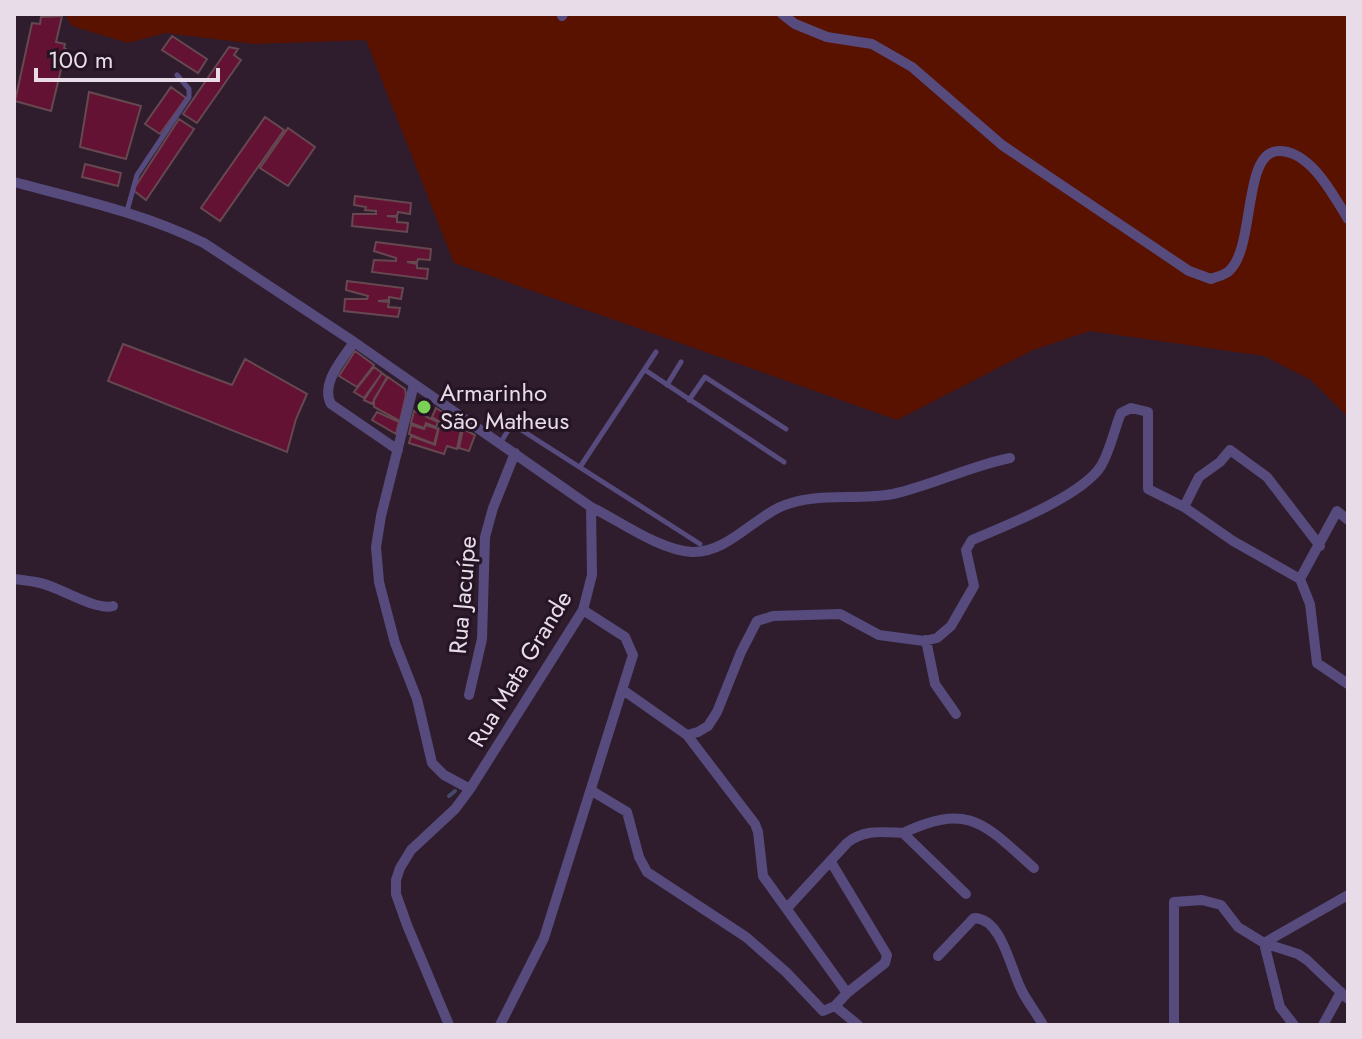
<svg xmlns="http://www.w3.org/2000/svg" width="1362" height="1039" viewBox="0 0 1362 1039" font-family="Jost,sans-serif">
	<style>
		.green { fill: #591100 }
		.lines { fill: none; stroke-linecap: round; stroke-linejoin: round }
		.stream { stroke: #46486b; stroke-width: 4 }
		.building { fill: #631233; stroke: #654850; stroke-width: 2 }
		.lane { stroke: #564b7c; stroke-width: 5 }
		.street { stroke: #564b7c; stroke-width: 10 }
		.poi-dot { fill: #7bd156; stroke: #251424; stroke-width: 3 }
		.labels { text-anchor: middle; stroke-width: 6; stroke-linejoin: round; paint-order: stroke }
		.poi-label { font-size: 24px; fill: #e8dce8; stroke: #251424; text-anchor: start }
		.street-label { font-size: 24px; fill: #e8dce8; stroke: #251424 }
	</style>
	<rect width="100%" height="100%" fill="#2f1d2e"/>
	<path class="green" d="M28,14h1320v403l-37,-37 -47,-24 -174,-25 -57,19 -136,70 -443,-157 -88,-223 -111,4 -89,-11 -38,10 -56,-17 -7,-11z"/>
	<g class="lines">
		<path class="stream" d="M449,796l6,-5"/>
	</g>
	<path class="building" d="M62,16l-6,26 9,2 -1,4 2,1 -15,62 -36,-10 17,-78 8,1 1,-7z
		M172,36l35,23 -9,14 -36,-23z
		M229,47l9,2 -4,6 7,5 -44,63 -14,-9z
		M171,87l15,11 -26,36 -15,-10z
		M89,92l52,14 -15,53 -46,-12z
		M265,117l19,13 -64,91 -19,-13z
		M179,119l15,10 -48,71 -13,-10z
		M288,128l27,19 -27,39 -28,-18z
		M85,164l36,9 -3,13 -36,-9z
		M355,196l56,7 -1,11 -12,-2 -1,4h-10l10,1v5l11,1 -1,9 -55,-6 1,-12h23v-3l-11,-1 1,-3 -12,-2z
		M376,242l55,7 -1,11 -12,-1 -1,3h-10l10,2v4l11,1 -1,10 -55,-7 2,-12 22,1v-3l-22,-7z
		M347,281l56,7 -2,11 -12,-2v3l-11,1 11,1 -1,5 12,1 -2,9 -54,-6 1,-12h22l1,-3 -22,-6z
		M123,344l109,41 13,-26 62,35 -11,25 -9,33 -179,-71z
		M355,351l19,14 -17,22 -18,-11z
		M374,367l8,6 -18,25 -10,-6z
		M382,373l5,4 -15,27 -8,-4z
		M388,377l17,12 1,6 -6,26 -26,-14v-8z
		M436,408l16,10 -4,9 -16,-10z
		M414,411l24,11 -2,5 -10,-4 -2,5 -13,-5z
		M377,412l22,10 -3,12 -24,-14z
		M453,419l9,6 -5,24 -10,-3 -3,8 -35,-11 2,-7 24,9 5,-22 8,5z
		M411,425l13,4 2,-4 12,4 -4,15 -25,-10z
		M463,429l12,6 -6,16 -10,-3z"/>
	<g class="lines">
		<path class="lane" d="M127,211l10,-36 52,-78v-8l-12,-14
			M645,370l139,92
			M667,385l14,-23
			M689,400l16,-23 81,52
			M501,442l11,-18 188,120
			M580,467l76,-115"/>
		<path class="street" d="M782,14l13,10 32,13 45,7 40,23 90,78 187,126 22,8c5,-2 14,-4 18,-8 27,-24 13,-120 50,-120 32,0 54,44 69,68
			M562,16l1,-2
			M14,182c64,17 129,31 190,61l150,99 237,165 1,68 -9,35 -113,179 -15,20 -44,41 -11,18 -4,12v14l11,31 42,100
			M354,342c-11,17 -34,41 -23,62l67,46
			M414,384l-33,132 -5,31 3,35 16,61 22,56 15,64 12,12 26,14
			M591,507c29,14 68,43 101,45 33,1 58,-30 86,-44 35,-17 77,-7 115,-14 40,-9 77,-28 117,-36
			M1184,507l15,-30 21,-15 10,-12 37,27 53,69
			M14,579c8,1 17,2 26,4 20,4 55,28 73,23
			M1300,579l37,-68 11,9
			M926,640l9,44 21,30
			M623,690l64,45 11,-3 10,-6 9,-14 24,-60 16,-31 16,-5 67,-2 39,21 45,6 13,-3 14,-12 23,-40 -8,-36 6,-10c33,-14 110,-44 129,-74 9,-15 13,-36 20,-53l10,-5 17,4v77l36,18 49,34 67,38 10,25 7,59 31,21
			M469,695l13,-56 3,-102 8,-29 22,-55
			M687,735l68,89 3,8 5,44 84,117 -12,13
			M592,791l35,21 12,45 8,15 99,65 40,35 37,39 12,-5 23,19
			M903,833c67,-31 81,-9 131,35
			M831,862l56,93 -2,8 -38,30
			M788,907l59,-64c17,-14 35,-11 56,-10l63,61
			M938,956l36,-38c29,0 37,55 49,75 6,11 14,21 20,32
			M500,1025l44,-87 89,-283 -8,-18 -42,-27
			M1174,1025v-123l28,-2 19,5 17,22 26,16 34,11 9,6 41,39
			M1294,1025l-14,-18 -16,-64 84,-48
			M1323,1025l18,-33"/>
	</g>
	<circle class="poi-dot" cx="424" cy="407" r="8"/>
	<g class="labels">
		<g class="poi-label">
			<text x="440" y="401">Armarinho<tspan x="440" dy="28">São Matheus</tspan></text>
		</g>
		<g class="street-label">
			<text transform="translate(463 595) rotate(-85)" y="8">Rua Jacuípe</text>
			<text transform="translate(520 669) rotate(-59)" y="8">Rua Mata Grande</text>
		</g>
	</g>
	<rect width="1362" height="1039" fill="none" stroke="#e8dce8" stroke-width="32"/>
	<path d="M36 68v12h182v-12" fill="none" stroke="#e8dce8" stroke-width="4"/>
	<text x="48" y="68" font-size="24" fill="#e8dce8" stroke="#251424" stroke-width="6" paint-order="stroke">100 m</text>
</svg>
